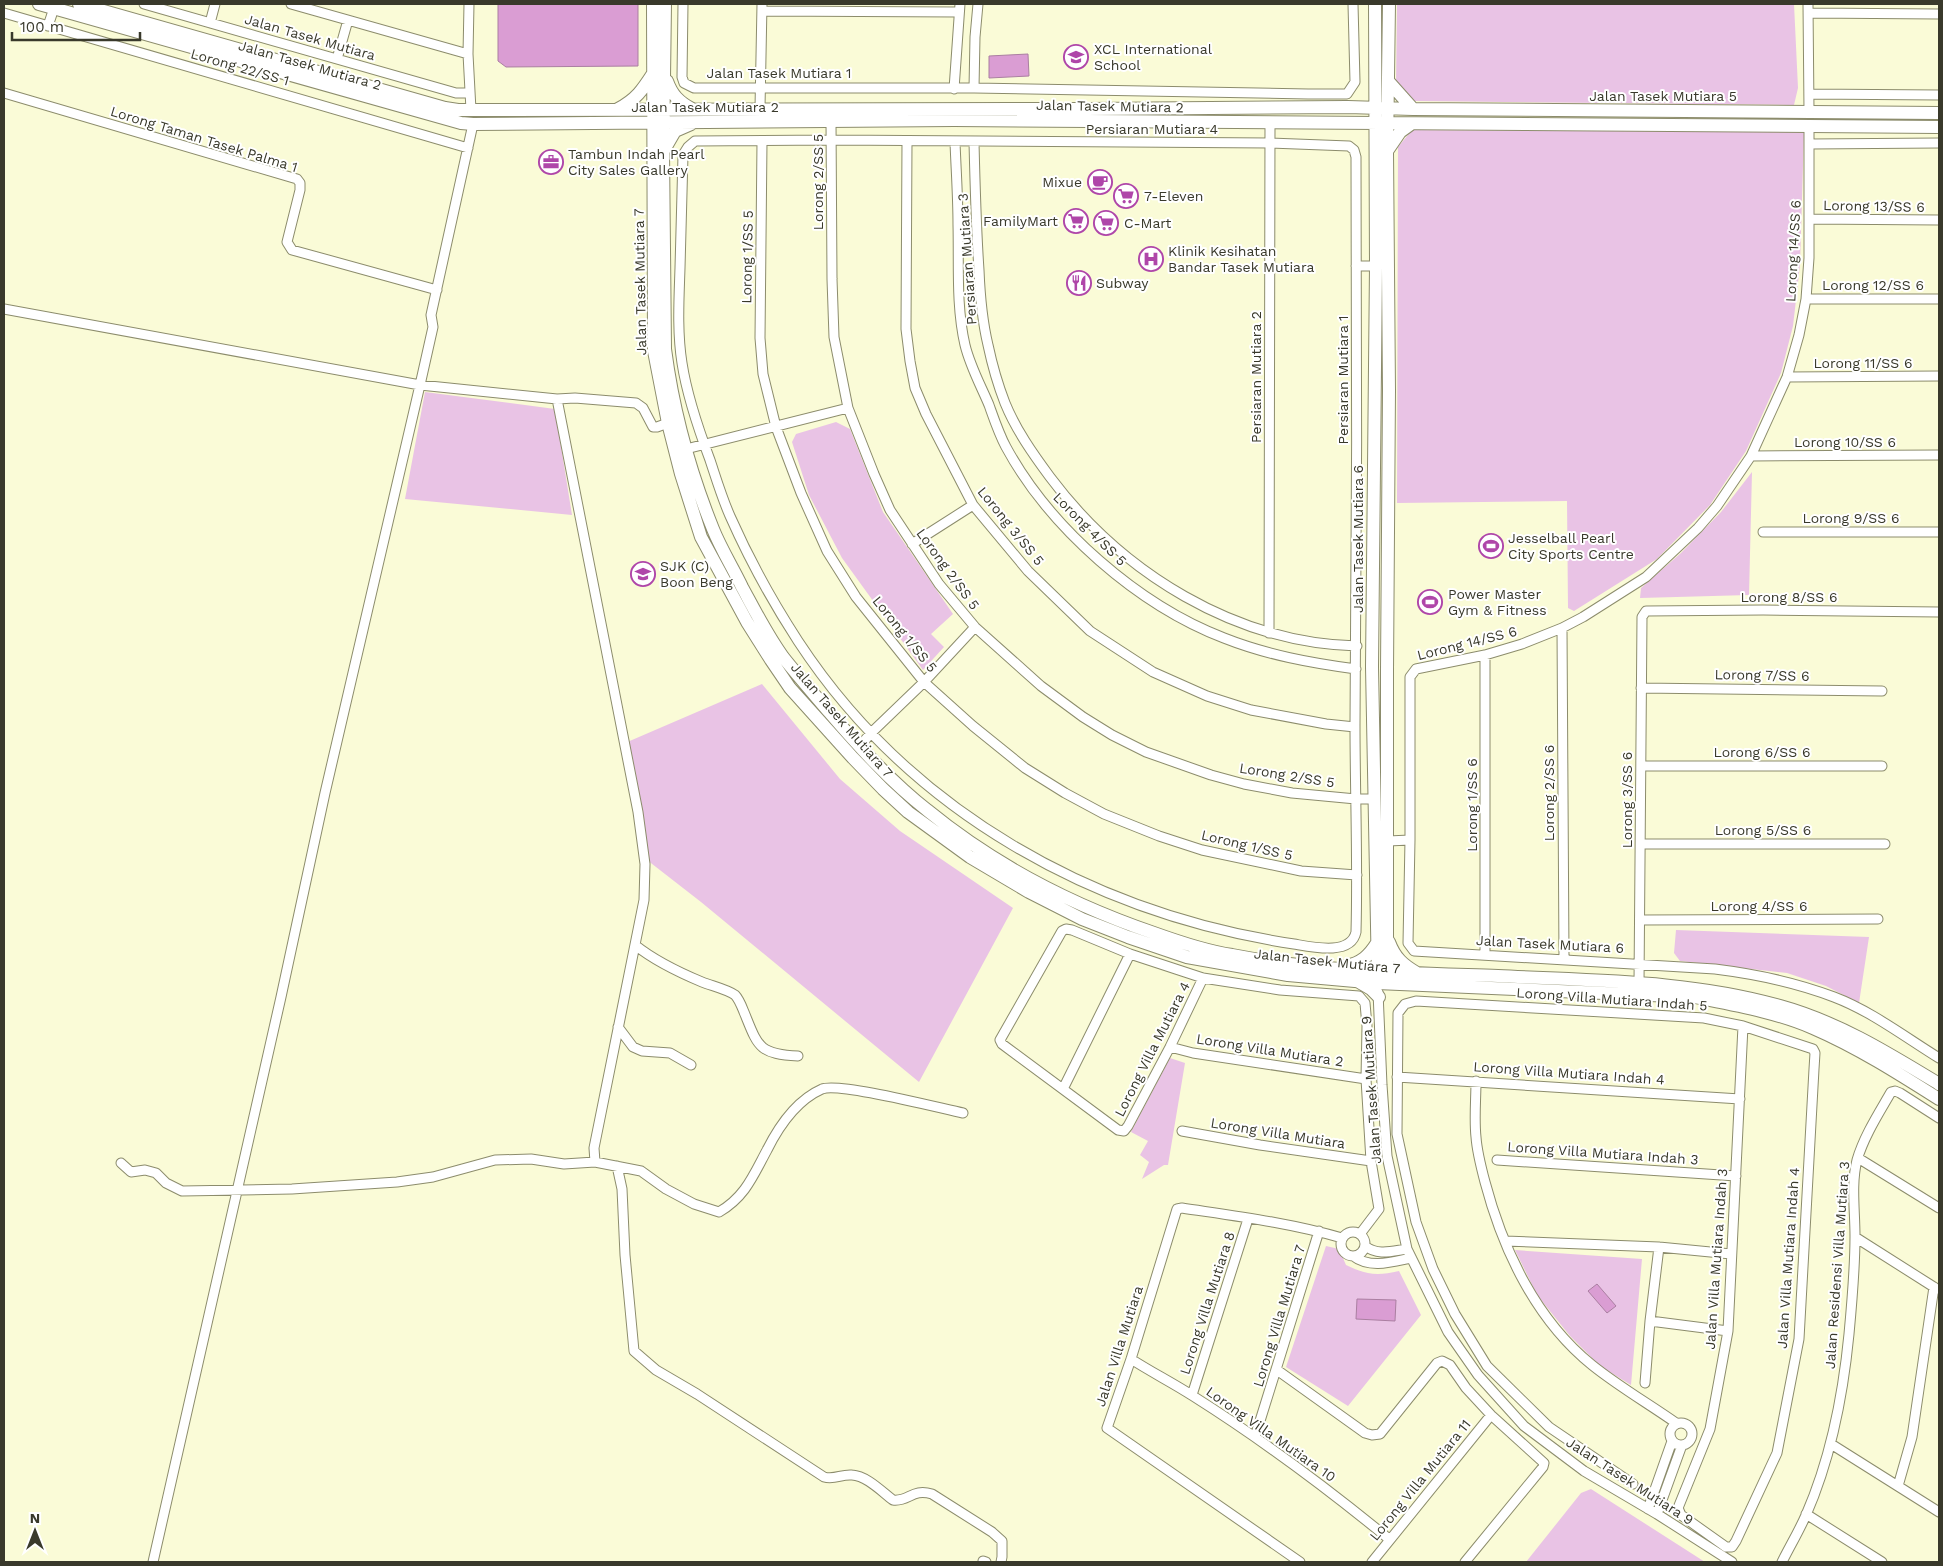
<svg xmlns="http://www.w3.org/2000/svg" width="1943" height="1566" viewBox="0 0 1943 1566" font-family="'Work Sans',sans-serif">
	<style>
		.green { fill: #e9c3e5 }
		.water { fill: #da9dd3; stroke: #aa7fa1 }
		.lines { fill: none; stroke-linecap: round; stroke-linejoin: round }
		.street-casing { stroke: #8c8c6c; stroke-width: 11 }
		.secondary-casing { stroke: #8c8c6c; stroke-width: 14 }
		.street { stroke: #fff; stroke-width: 9 }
		.secondary { stroke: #fff; stroke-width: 12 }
		.labels { text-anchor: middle; stroke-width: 4; stroke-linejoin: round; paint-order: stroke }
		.street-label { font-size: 14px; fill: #39392b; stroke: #fff }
		.poi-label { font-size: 14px; fill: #39392b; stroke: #fff; text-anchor: start }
	</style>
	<rect width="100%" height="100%" fill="#fafbd7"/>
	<path class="green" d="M1397,4h397l4,84 -4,17 -379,-4 -19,-18z
		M1412,130l392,2 -4,133 -7,61 -12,47 -35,78 -36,54 -53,54 -83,52 -6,-3 -1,-107 -170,2 1,-356z
		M425,392l130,17 17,106 -167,-16z
		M836,422l14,7 33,83 70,102 -22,20 13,13 -21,23 -81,-112 -33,-63 -17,-53 4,-8z
		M1752,472l-3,123 -109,3 1,-10 40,-35 40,-41z
		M762,684l78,95 60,52 113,77 -94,174 -218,-180 -54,-42 -22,-117z
		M1676,930l193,7 -10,66 -33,-17 -39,-13 -107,-12 -6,-8z
		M1170,1058l15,5 -17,102h-4l-22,14 7,-17 -9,-7 8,-14 -17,-9z
		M1326,1246l13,3 7,16c21,10 31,11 53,6l22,44 -73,91 -62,-39z
		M1515,1250l127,9 -11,126 -31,-19 -30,-30 -33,-41z
		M1591,1489l114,73h-179l55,-69z"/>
	<path class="water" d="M498,4h140v62l-132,1 -8,-6z
		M1028,54l1,22 -40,2v-22z
		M1597,1284l19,22 -9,7 -19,-22z
		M1357,1299l39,1 -1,21 -39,-2z"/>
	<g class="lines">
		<defs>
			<path id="street" d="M144,4l312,89h13
				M291,4l177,50
				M469,4l-1,50 3,56
				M683,4l-1,73 2,6 10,5h280l334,6h39l8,-12 -2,-78
				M1808,4l1,107
				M762,11l196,1
				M4,13l464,135
				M1809,13l130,1
				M210,23l5,-19
				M48,26l6,-18
				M337,59l11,-39
				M974,88l1,-51 3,-33
				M954,89l6,-85
				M4,93l293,86 3,4v7l-13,52 5,8 145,40
				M1809,94l130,1
				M760,108l2,-104
				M831,121l1,158 2,58 14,71 26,66 16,36 49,74 36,43 66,59 42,31 29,18 34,17 65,23 33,9 48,9 64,6h19
				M1809,127v131l-3,41 -7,36 -12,42 -36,79 -34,50 -19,22 -52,49 -63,40 -21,11 -40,16 -37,11 -69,14 -6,8v163l-2,103 6,8 301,18c40,5 80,13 119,28 37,14 71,40 105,61
				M832,140l438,3 79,3 5,4 2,7c1,189 1,379 -1,568 0,69 3,138 1,207 -5,24 -44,15 -62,12 -200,-30 -384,-132 -496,-303 -26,-40 -49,-82 -68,-125 -8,-18 -14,-38 -20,-56 -12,-32 -23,-64 -28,-97 -5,-31 -3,-64 -2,-95 1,-38 2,-75 3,-113l5,-8 7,-6z
				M762,142l-2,196 3,36 13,53 25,66 26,58 29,46 68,85 49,44 52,42 40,25 39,21 55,22 43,14 99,21 56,4
				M907,142l-1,187 4,32 5,27 11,26 47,91 55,66 62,60 63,41 54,24 44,14 75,14 29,3
				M955,142c1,27 3,55 3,83 1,40 -2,81 7,120 5,21 16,41 24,60 5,14 10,29 17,42 44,81 132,158 218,191 43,17 87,25 132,31
				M974,142c1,42 2,85 5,128 1,25 3,50 9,75 4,19 10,40 17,58 11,27 28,51 45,74 72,96 185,166 307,169
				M1810,144l129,-1
				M1809,219l130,1
				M1356,266h20
				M1806,299h133
				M4,309l416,76 137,14 81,413 7,52 -1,36 -50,248 1,14
				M1787,377l152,-1
				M557,399l18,-1 61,5 7,5 10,19h4l11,-4
				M686,449l162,-41
				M1751,456l188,-1
				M1763,532h176
				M912,544l61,-39
				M1562,628l2,331
				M1269,633l1,-511
				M1485,655v300
				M1641,688l241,3
				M859,747l12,-14 53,-51 51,-55
				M1641,766h241
				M1388,841l22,-1
				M1641,844h244
				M1640,920l238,-1
				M635,945c20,16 43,27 67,37 10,4 24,7 33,13 4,4 7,12 9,17 14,34 14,42 54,44
				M1203,978l-33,69 -42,79 -4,5 -6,-1 -116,-86 -2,-4 62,-109 4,-2 6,1 58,24 73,24 77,12 79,6 6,7 2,23 -1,53 5,82 8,48 -19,25
				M1639,983l3,-366 4,-6 117,-1 176,2
				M1378,992l4,93 5,71 20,93 41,83 30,43 46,51 60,45 73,43 75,48
				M618,1027l15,20 9,4 28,2 21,12
				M1170,1047l23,6 173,26
				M1397,1077l343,22
				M1476,1081c0,18 -2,38 0,56 1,15 5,30 9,45 18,68 51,138 107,183 26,21 57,39 84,58
				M1063,1089l67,-135
				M1182,1131l78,14 111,16
				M1858,1158l81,50
				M1497,1160l239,16
				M121,1163l10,9 14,-2 11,3 10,10 16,8 110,-2 105,-7 36,-5 62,-17 36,-1 33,5 31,-2 46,9 25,18 28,15 25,8c26,-15 34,-36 48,-62 12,-24 30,-50 55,-61 17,-7 117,19 141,24
				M617,1166l5,23 3,66 9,96 22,19 41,24 127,83c11,3 17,-3 28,-2 15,1 29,16 41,25 16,2 19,-12 39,-6l60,38 10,9v16l-1,5
				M1341 1244a12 12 0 1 1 24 0a12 12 0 1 1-24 0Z
				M1855,1237l82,52
				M1505,1241l154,6 72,7
				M1365,1246c13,10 27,5 42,3
				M1353,1256c17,13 39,6 58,2
				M1650,1321l78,10
				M1131,1359c20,13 42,24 62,37 68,43 134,92 196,143
				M1277,1370l88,63 7,2 8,-1 57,-71 5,-2 8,4 16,23 25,27 53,48 -1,4 -78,95
				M1645,1383l5,-62 9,-74
				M1192,1395l56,-176
				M1670 1434a11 11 0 1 1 22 0a11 11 0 1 1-22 0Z
				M1255,1437l64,-206
				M1831,1444l108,68
				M1633,1484l-84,-57 -62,-61 -32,-52 -22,-45 -17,-47 -19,-88 1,-121 7,-9 11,-3 288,17 39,8 70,23 2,4 -1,16 -15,270 -22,114 -41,88 -4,6h-6l-45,-32 -3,-7 32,-79 18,-98 15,-305
				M1898,1486l14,-49 22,-150
				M1648,1509l24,-68
				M1657,1514l25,-69
				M1806,1514l76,48
				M983,1561l3,1
				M153,1562l128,-565 44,-204 95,-408 13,-58 -2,-12 42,-191
				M1300,1562l-193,-134 24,-69 46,-150 5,-1c53,8 109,15 160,30
				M1372,1562l119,-147
				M1782,1562c8,-16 17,-31 24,-47 25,-57 37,-119 43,-181 3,-32 6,-66 6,-98 0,-25 -4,-52 2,-76 7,-24 22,-47 34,-68l4,-1 5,2 39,25"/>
			<path id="secondary" d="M39,4l422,119 12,1 481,-4 985,7
				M79,4l366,104 13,2 629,-1 261,-2 65,2 526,4
				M653,4l1,347 14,72 13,51 20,63 46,85 24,38 19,28 63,70 30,31 25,23 62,45 59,35 53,27 46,18 59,20 101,18 89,8 318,14c40,8 81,15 118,31 44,19 85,45 126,71
				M665,4l-2,147 2,198c8,61 25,123 48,180 8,20 20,39 29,58 13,24 25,48 41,70 15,19 31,37 47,56 30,35 61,69 97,97 67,55 145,95 227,123 25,9 51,18 78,22 87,17 178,18 266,21 95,5 190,4 282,30 58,16 108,47 159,78
				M1375,4l1,262 -4,401 6,311
				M667,81c5,14 12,21 25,28
				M1388,81l25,28
				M618,109c19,-10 25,-20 36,-37
				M664,150l11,-19 16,-7
				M1387,151l13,-19 11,-8
				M1389,942c6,16 14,23 28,31
				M1346,966c15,-3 23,-10 31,-23
				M1387,979v-307l2,-282 -2,-239 2,-147
				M1359,982l12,7 8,8"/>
		</defs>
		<use href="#street" class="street-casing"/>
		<use href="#secondary" class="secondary-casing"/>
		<use href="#street" class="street"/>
		<use href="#secondary" class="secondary"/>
	</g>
	<defs>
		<symbol id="school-ring" viewBox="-11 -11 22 22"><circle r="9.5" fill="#fff" stroke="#af46a9" stroke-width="1.5"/><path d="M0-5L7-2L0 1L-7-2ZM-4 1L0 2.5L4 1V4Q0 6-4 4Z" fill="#af46a9"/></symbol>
		<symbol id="office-ring" viewBox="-11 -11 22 22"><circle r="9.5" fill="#fff" stroke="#af46a9" stroke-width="1.5"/><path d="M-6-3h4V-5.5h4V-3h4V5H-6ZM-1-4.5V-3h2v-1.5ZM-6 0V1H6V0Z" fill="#af46a9"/></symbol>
		<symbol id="cafe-ring" viewBox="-11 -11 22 22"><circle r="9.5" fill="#fff" stroke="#af46a9" stroke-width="1.5"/><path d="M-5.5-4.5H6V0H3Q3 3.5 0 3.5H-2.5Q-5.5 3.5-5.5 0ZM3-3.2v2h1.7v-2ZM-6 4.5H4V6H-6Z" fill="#af46a9"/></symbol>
		<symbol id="supermarket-ring" viewBox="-11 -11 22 22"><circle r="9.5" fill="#fff" stroke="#af46a9" stroke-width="1.5"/><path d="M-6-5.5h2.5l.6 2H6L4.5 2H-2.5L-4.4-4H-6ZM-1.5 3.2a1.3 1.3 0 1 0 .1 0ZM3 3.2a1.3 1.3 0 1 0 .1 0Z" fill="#af46a9"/></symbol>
		<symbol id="hospital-ring" viewBox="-11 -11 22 22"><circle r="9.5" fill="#fff" stroke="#af46a9" stroke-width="1.5"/><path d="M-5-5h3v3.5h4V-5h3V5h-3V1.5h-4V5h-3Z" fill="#af46a9"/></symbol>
		<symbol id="restaurant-ring" viewBox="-11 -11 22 22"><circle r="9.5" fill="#fff" stroke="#af46a9" stroke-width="1.5"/><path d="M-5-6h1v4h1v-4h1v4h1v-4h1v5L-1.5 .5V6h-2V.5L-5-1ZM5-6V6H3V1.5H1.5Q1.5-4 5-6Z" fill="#af46a9"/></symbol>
		<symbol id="stadium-ring" viewBox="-11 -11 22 22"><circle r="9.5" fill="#fff" stroke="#af46a9" stroke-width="1.5"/><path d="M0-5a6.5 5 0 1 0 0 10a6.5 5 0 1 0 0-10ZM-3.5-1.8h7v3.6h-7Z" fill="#af46a9"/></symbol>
	</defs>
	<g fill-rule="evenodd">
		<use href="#school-ring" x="1062" y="43" width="28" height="28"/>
		<use href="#office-ring" x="537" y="148" width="28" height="28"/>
		<use href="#cafe-ring" x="1086" y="168" width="28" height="28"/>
		<use href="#supermarket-ring" x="1112" y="182" width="28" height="28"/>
		<use href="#supermarket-ring" x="1062" y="207" width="28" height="28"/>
		<use href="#supermarket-ring" x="1092" y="209" width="28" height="28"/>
		<use href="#hospital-ring" x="1137" y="245" width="28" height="28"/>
		<use href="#restaurant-ring" x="1065" y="269" width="28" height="28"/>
		<use href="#stadium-ring" x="1477" y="532" width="28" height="28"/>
		<use href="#school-ring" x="629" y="560" width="28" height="28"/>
		<use href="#stadium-ring" x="1416" y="588" width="28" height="28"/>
	</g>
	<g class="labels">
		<g class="street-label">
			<text transform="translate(310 37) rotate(16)" y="5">Jalan Tasek Mutiara</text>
			<text transform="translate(310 65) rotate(16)" y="5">Jalan Tasek Mutiara 2</text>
			<text transform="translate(240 67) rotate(16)" y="5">Lorong 22/SS 1</text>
			<text x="779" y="78">Jalan Tasek Mutiara 1</text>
			<text x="1663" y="101">Jalan Tasek Mutiara 5</text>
			<text transform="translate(1110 106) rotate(1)" y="5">Jalan Tasek Mutiara 2</text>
			<text x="705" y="112">Jalan Tasek Mutiara 2</text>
			<text x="1152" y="134">Persiaran Mutiara 4</text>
			<text transform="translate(204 139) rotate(17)" y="5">Lorong Taman Tasek Palma 1</text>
			<text transform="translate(818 182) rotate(-90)" y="5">Lorong 2/SS 5</text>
			<text transform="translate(1874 206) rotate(1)" y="5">Lorong 13/SS 6</text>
			<text transform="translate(1793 251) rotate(-87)" y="5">Lorong 14/SS 6</text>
			<text transform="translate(747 257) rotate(-89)" y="5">Lorong 1/SS 5</text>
			<text transform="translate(967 259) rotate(-94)" y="5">Persiaran Mutiara 3</text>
			<text transform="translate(640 282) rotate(-91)" y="5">Jalan Tasek Mutiara 7</text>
			<text x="1873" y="290">Lorong 12/SS 6</text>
			<text x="1863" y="368">Lorong 11/SS 6</text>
			<text transform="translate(1256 377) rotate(-90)" y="5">Persiaran Mutiara 2</text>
			<text transform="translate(1343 380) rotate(-90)" y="5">Persiaran Mutiara 1</text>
			<text x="1845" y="447">Lorong 10/SS 6</text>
			<text x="1851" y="523">Lorong 9/SS 6</text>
			<text transform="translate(1011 526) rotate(51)" y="5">Lorong 3/SS 5</text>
			<text transform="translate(1090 529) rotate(45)" y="5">Lorong 4/SS 5</text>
			<text transform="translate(1358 539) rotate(-90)" y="5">Jalan Tasek Mutiara 6</text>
			<text transform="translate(948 569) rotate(54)" y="5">Lorong 2/SS 5</text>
			<text x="1789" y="602">Lorong 8/SS 6</text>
			<text transform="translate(905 634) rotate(51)" y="5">Lorong 1/SS 5</text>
			<text transform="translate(1467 643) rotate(-14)" y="5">Lorong 14/SS 6</text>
			<text transform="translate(1762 675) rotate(1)" y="5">Lorong 7/SS 6</text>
			<text transform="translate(842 720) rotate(49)" y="5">Jalan Tasek Mutiara 7</text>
			<text x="1762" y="757">Lorong 6/SS 6</text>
			<text transform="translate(1287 775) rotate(9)" y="5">Lorong 2/SS 5</text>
			<text transform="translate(1549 793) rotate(-90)" y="5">Lorong 2/SS 6</text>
			<text transform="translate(1627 800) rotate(-90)" y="5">Lorong 3/SS 6</text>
			<text transform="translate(1472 805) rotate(-90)" y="5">Lorong 1/SS 6</text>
			<text x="1763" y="835">Lorong 5/SS 6</text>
			<text transform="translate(1247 845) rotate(13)" y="5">Lorong 1/SS 5</text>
			<text x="1759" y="911">Lorong 4/SS 6</text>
			<text transform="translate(1550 944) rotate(3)" y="5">Jalan Tasek Mutiara 6</text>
			<text transform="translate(1327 961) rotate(6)" y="5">Jalan Tasek Mutiara 7</text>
			<text transform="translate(1612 999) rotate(4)" y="5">Lorong Villa Mutiara Indah 5</text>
			<text transform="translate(1152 1049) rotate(-63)" y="5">Lorong Villa Mutiara 4</text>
			<text transform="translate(1270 1050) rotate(9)" y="5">Lorong Villa Mutiara 2</text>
			<text transform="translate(1569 1073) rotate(4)" y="5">Lorong Villa Mutiara Indah 4</text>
			<text transform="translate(1371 1090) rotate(-94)" y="5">Jalan Tasek Mutiara 9</text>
			<text transform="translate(1278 1133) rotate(9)" y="5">Lorong Villa Mutiara</text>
			<text transform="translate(1603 1153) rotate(4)" y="5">Lorong Villa Mutiara Indah 3</text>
			<text transform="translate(1788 1258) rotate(-86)" y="5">Jalan Villa Mutiara Indah 4</text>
			<text transform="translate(1716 1259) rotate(-86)" y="5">Jalan Villa Mutiara Indah 3</text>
			<text transform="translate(1837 1265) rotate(-86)" y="5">Jalan Residensi Villa Mutiara 3</text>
			<text transform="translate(1207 1303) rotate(-72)" y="5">Lorong Villa Mutiara 8</text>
			<text transform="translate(1279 1316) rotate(-73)" y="5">Lorong Villa Mutiara 7</text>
			<text transform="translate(1119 1346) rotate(-72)" y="5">Jalan Villa Mutiara</text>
			<text transform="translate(1271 1434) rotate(35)" y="5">Lorong Villa Mutiara 10</text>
			<text transform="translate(1420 1480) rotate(-51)" y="5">Lorong Villa Mutiara 11</text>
			<text transform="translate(1630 1481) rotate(33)" y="5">Jalan Tasek Mutiara 9</text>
		</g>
		<g class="poi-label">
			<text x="1094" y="54">XCL International<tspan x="1094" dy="16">School</tspan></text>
			<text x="568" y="159">Tambun Indah Pearl<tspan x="568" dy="16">City Sales Gallery</tspan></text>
			<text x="1082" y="187" text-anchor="end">Mixue</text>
			<text x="1144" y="201">7-Eleven</text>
			<text x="1058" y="226" text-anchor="end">FamilyMart</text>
			<text x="1124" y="228">C-Mart</text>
			<text x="1168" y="256">Klinik Kesihatan<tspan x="1168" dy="16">Bandar Tasek Mutiara</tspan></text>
			<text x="1096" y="288">Subway</text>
			<text x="1508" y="543">Jesselball Pearl<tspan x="1508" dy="16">City Sports Centre</tspan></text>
			<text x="660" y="571">SJK (C)<tspan x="660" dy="16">Boon Beng</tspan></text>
			<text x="1448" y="599">Power Master<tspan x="1448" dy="16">Gym &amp; Fitness</tspan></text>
		</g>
	</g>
	<rect width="1943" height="1566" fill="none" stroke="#39392b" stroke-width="10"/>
	<g transform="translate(35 1531)" stroke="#ffffff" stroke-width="4" paint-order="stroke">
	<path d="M0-4L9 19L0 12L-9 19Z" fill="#39392b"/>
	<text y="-8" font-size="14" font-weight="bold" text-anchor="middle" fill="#39392b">N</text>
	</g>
	<path d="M12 32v8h128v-8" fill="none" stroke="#39392b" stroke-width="2.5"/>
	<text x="20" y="32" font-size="15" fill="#39392b" stroke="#ffffff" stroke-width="4" paint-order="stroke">100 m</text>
</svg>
